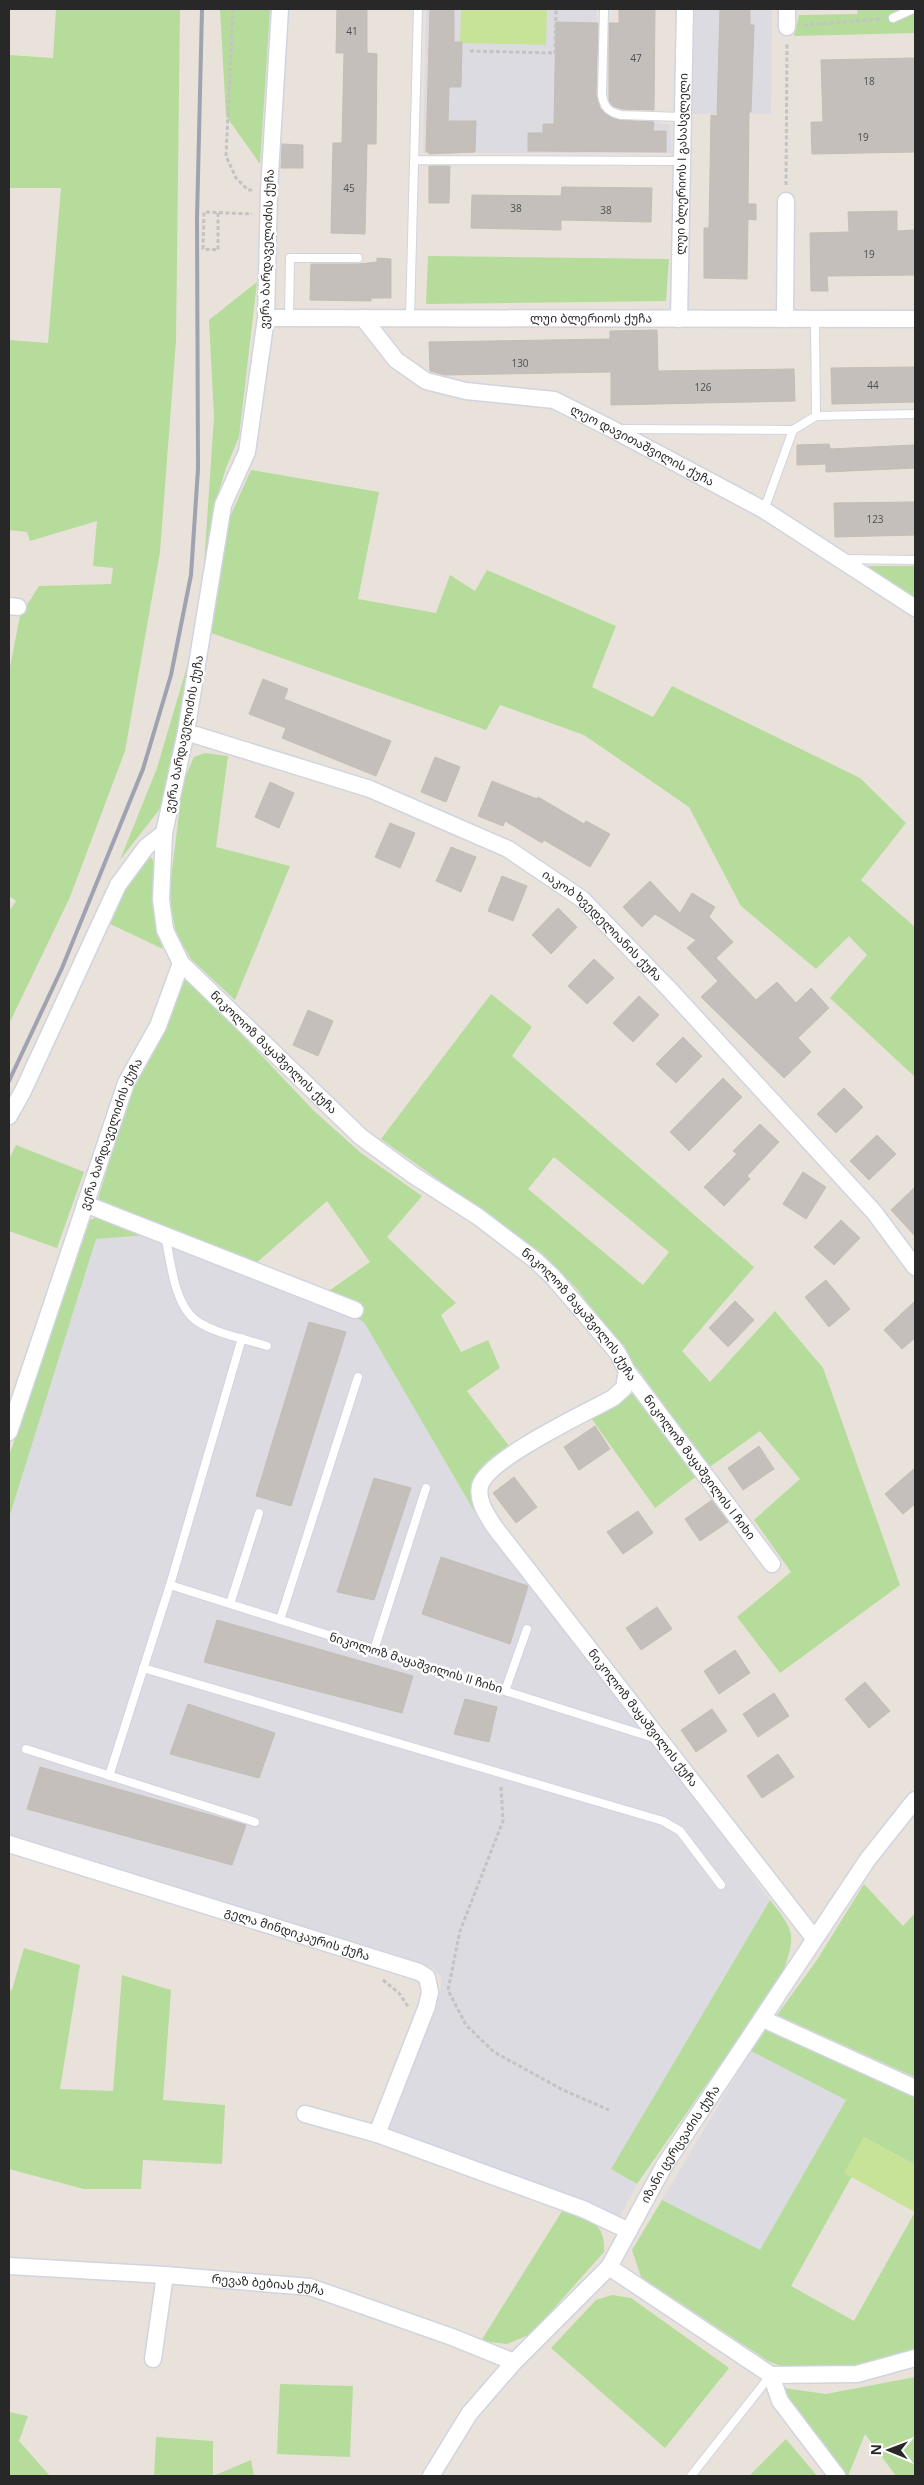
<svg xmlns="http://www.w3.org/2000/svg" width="924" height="2485" viewBox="0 0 924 2485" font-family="'Open Sans','Noto Sans Georgian',sans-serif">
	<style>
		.industrial { fill: #dcdbe2 }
		.green { fill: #b5dc9a; fill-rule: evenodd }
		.pitch { fill: #c7e397 }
		.building { fill: #c4bfba; stroke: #c4bdb4 }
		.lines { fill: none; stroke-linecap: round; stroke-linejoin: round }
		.lane-casing { stroke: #d0d4e0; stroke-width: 10 }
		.street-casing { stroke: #d0d4e0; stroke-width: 19 }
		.path { stroke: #c3c3c3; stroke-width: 3; stroke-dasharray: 4 2.5; stroke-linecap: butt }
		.lane { stroke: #fff; stroke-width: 8 }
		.street { stroke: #fff; stroke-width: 16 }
		.rail { stroke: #9ea2b1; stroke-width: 4 }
		.labels { text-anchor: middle; stroke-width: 5; stroke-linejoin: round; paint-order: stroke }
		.number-label { font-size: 10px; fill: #4f4e4c }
		.street-label { font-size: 12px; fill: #282828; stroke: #fff }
	</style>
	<rect width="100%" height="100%" fill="#e9e2da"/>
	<path class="industrial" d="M426,9h35v34l84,2 2,-36h50l-1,99 15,14 59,2 2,29h-249z
		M695,9h77l-1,105h-79z
		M146,1235l218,87 113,194 199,257 94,127 -159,269 26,15 -17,32 -9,3 -222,-89 -3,-7 55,-134v-11l-7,-10 -425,-130v-320l87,-279z
		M751,2051l95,49 -86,151 -98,-51z"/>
	<path class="green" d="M56,9h124l-4,332 -16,211 -35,199 -55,146 -61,127v-113l7,-10 -7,-5v-224l11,-56 19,-30 72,-2 2,-16 -20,-2 4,-45 -67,20 -3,-9 -18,-2v-190l39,3 13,-155h-52v-133l44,3z
		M220,9h50l-10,155 -34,-48z
		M858,9h57v24l-121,3 5,-21 58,-1z
		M428,256l241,3 -3,42 -240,3z
		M257,282l-18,155 -13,31 -10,33 -13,79 11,-163 -5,-97z
		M251,470l128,22 -21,107 78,14 14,-38 25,16 12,-21 129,56 -24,61 61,30 19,-31 188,92 46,45 -45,57 54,47v150l-85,-79 37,-43 -18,-19 -33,33 -75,-63 -52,-99 -105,-72 -84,-30 -14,25 -275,-97 18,-114z
		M867,566h48v35z
		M191,653l-20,129 -12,28 -39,50 37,-92z
		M205,753l23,3 -12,91 74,19 -55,134 -44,-41 -15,-26 -5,-26 -1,-21 13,-104 11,-25z
		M144,855l6,1 3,4 3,69 7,20 -59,-28z
		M184,980l8,2 122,129 47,42 61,43 -35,41 69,66 -15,12 20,37 27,-12 12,28 -33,23 42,55 -30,27 -9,16 7,27 -113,-194 -10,-5 -28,-24 44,-31 -43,-61 -74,65 -155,-67 35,-115 23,-37 22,-62z
		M491,994l41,33 -20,29 242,211 -72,84 28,31 65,-71 48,57 77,217 -120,88 -43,-56 54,-45 -37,-52 46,-41 -40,-48 -53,38 -64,-93 -66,-87 -34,-35 -162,-115zM554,1157l115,95 -26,33 -115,-96z
		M16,1145l68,27 -27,76 -48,-17v-72z
		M100,1216l46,19 -50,4 -87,279v-62l81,-236z
		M635,1392l63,83 -43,33 -64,-90z
		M864,1884l39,42 12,-13v164l-138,-62 40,-55z
		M770,1900c27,34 25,35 12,76l-145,208 -26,-15z
		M24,1948l56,17 -20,124 53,2 9,-116 49,15 -8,110 62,5 -3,59 -79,-4 -2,29h-57l-75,-20v-179h3z
		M764,2028l151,68v69l-51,-28 -19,36 7,3 -61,110 63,35 61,-109v140l-63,17h-63l-21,-8 -127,-84 -9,-27 30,-50 98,50 86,-150 -95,-49z
		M564,2208c24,9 42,15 40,44l-73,82 -24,10 -26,-3z
		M612,2295l19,3 98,70 -64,80 -114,-100 45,-48z
		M915,2377v99h-19l-31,-42 -17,42h-3l-50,-66 -11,-22 42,6z
		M280,2384l73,2 -3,71 -73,-3z
		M9,2412l19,4 -9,25 31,35h-41z
		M156,2437l57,4v35l38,-16 3,16h-100z
		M786,2439l31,37h-68z"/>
	<path class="pitch" d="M461,9h86l-1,36 -86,-2z
		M864,2137l51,28v47l-71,-39z"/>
	<path class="building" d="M337,9h30v44l10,1 -1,90h-9l-2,90 -34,-1 2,-90h9l2,-90h-8z
		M430,9h24v33h8l-1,45h-12l-1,34h28l-1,31 -46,2v-2h-3z
		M619,9h36l-1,101 -32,-1 -9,-3 -4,-5v-78h10z
		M720,9h30v16h4l-3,87h-2l-1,92h8v16l-8,-1 -1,60 -43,-1v-50h5l2,-113 6,1z
		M556,22l42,1 -2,72 4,13 7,7 13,5 34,2 -1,9h13v21l-138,-1v-18h15v-9h11z
		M915,58v94l-103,2 -1,-32h12l-2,-62z
		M282,144l21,1v23h-22z
		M429,166h21l-1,37h-20z
		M562,187l90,1 -1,34 -90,-2v10l-90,-2 1,-33 89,1z
		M897,211v20l18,-1v45l-88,1 1,15h-17l-1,-58 39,-1 -1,-20z
		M377,258l14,1v39h-20v3l-61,-1 1,-36h47l19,-2z
		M657,330l1,41 136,-2 1,32 -184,4v-33l-166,3 -15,-4 -1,-29 181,-3v-8z
		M915,367v35l-83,2 -1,-36z
		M829,444l1,5 85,-4v23l-89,4v-8l-29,1v-20z
		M915,502v33l-80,2 -1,-34z
		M263,679l25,10 -4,10 107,42 -15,35 -94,-38 4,-10 -37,-14z
		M435,757l25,10 -14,35 -25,-10z
		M492,781l45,18 1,-2 46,27 2,-3 24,13 -20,33 -46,-27 -2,3 -37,-22 -2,5 -25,-10z
		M270,782l24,11 -15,35 -24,-11z
		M390,823l25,10 -15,35 -25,-11z
		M451,847l25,10 -15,35 -25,-11z
		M502,876l25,10 -14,35 -25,-10z
		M650,881l30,32 12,-20 23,14 -6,10 24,25 -17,16 40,42 21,-18 19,21 15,-15 18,20 -31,30 13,14 -27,26 -83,-81 17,-16 -31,-33 9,-8 -41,-26 -13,13 -19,-20z
		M558,908l19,19 -26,27 -19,-19z
		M594,959l20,19 -27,26 -19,-18z
		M639,996l20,19 -26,27 -20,-19z
		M308,1010l25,11 -15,35 -25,-11z
		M683,1037l19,19 -26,27 -20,-19z
		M723,1078l19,19 -53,54 -19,-19z
		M844,1088l19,19 -27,26 -19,-19z
		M760,1124l19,18 -32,34 3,3 -26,27 -20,-19 33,-33 -4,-3z
		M877,1135l19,19 -27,26 -19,-19z
		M803,1172l23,15 -20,32 -23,-15z
		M915,1187v49l-24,-26z
		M841,1220l19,18 -26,27 -20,-18z
		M826,1280l24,29 -21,18 -24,-30z
		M735,1301l19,19 -26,27 -19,-19z
		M915,1301v37l-13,11 -18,-19z
		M309,1322l37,10 -55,174 -35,-10z
		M595,1426l15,23 -31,21 -15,-23z
		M759,1446l15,23 -31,21 -15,-22z
		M915,1468v36l-12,10 -18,-20z
		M514,1477l23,30 -21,16 -23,-30z
		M374,1478l37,10 -37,112 -37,-8z
		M712,1500l16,22 -28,19 -15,-22z
		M638,1511l15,22 -30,21 -16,-22z
		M441,1557l87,29 -18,58 -88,-30z
		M657,1607l15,22 -31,21 -15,-22z
		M217,1620l196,56 -11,37 -198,-51z
		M735,1650l15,23 -31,21 -15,-23z
		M865,1682l25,29 -21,17 -24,-29z
		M774,1693l15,23 -31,21 -15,-23z
		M465,1699l32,8 -8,35 -35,-8z
		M188,1704l87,29 -16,45 -89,-24z
		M712,1709l15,22 -31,21 -15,-22z
		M778,1754l16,23 -32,21 -15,-22z
		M40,1767l206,58 -14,40 -205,-56z"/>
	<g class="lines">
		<defs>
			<path id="lane" d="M604,9l-2,86c2,12 6,17 19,20l61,2
				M893,18l20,-9
				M414,160l267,1
				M289,318l1,-60h68
				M410,318l8,-309
				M815,319l1,97 99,-2
				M619,429l174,1
				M764,510l29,-80 23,-14
				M844,559l71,1
				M165,1236c6,25 8,60 26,80 15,16 55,23 76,30
				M170,1585l484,153
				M230,1604l29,-91
				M280,1620l78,-243
				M374,1650l52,-162
				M143,1668l520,153 17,10 41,54
				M505,1691l22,-62
				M26,1749l229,73
				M109,1776l61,-191 72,-247
				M691,2476l79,-100"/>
			<g id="street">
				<path id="s1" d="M280,9l-11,182 -3,127 -19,134 -24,53 -37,227 -22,101 -3,66 4,31 16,33 180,174 52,38 64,41 58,44 18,17 64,75 10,19 145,193"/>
				<path d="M787,9v18"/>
				<path id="s2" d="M266,318l649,1"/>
				<path id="s3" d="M363,318l33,42 30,21 40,10 88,9 58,29 152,81 151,98"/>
				<path id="s4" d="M679,319l6,-310"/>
				<path d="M785,319l1,-118"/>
				<path d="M9,606l9,1"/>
				<path id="s5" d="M186,732l184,57 138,60 74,50 87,90 205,223 41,55"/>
				<path d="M9,1116l14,-25 95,-206 28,-38 18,-14"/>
				<path d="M85,1204l270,106"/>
				<path id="s6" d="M627,1371l-3,17 -11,10c-26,14 -126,61 -133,88 -3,15 6,27 13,39l321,413"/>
				<path id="s7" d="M9,1432l117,-349 32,-57 23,-63"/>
				<path id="s8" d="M9,1844l410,128 8,5 3,15 -3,14 -50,128"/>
				<path d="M763,2019l152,69"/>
				<path d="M305,2114l72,20 206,75 46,22"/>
				<path id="s9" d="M9,2266l156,9 145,12 142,50 62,25"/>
				<path d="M609,2267l162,108 86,-1 58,-16"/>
				<path d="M153,2359l12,-84"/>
				<path d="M771,2375l9,26 57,75"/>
				<path id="s10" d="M431,2476l38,-62 45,-52 95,-95 55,-101 204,-307 47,-59"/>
			</g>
		</defs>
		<use href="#lane" class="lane-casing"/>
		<use href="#street" class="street-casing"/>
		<path class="path" d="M233,9l-7,147 10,22 12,12h6
			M804,25l79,-6
			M470,51l85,2 1,-44
			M786,185l1,-141
			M218,213v37l-15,-1 1,-37 48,2
			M501,1787l2,34 -43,110 -12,59 18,35 28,27 69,38 46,20
			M383,1980l16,13 10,15"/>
		<use href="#lane" class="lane"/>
		<use href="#street" class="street"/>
		<path class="rail" d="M9,1081l53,-113 81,-199 28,-94 20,-100 7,-106 -1,-251 5,-209"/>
	</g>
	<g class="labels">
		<g class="number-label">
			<text x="352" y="35">41</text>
			<text x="636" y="62">47</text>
			<text x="869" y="85">18</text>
			<text x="863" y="141">19</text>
			<text x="349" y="192">45</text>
			<text x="516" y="212">38</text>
			<text x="606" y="214">38</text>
			<text x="869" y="258">19</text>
			<text x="520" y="367">130</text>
			<text x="873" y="389">44</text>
			<text x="703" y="391">126</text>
			<text x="875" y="523">123</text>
		</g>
		<g class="street-label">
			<text dy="4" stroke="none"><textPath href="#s4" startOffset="155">ლუი ბლერიოს I გასასვლელი</textPath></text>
			<text transform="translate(267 249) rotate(-88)" y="4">ვერა ბარდაველიძის ქუჩა</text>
			<text dy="4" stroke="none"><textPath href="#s2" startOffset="325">ლუი ბლერიოს ქუჩა</textPath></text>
			<text dy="4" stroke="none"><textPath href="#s3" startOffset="319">ლეო დავითაშვილის ქუჩა</textPath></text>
			<text transform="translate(184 734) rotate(-79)" y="4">ვერა ბარდაველიძის ქუჩა</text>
			<text dy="4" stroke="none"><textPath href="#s5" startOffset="465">იაკობ ხვედელიანის ქუჩა</textPath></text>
			<text dy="4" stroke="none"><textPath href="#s1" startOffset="1099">ნიკოლოზ მაყაშვილის ქუჩა</textPath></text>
			<text dy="4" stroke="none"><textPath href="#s7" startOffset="315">ვერა ბარდაველიძის ქუჩა</textPath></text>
			<text dy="4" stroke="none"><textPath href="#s1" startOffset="1504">ნიკოლოზ მაყაშვილის ქუჩა</textPath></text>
			<text dy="4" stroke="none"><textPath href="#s1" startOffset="1699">ნიკოლოზ მაყაშვილის I ჩიხი</textPath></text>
			<text transform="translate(416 1663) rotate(17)" y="4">ნიკოლოზ მაყაშვილის II ჩიხი</text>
			<text dy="4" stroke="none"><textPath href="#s6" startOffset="480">ნიკოლოზ მაყაშვილის ქუჩა</textPath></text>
			<text dy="4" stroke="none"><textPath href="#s8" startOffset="302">გელა მინდიკაურის ქუჩა</textPath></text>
			<text dy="4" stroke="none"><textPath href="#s10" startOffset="418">იზანი ცერცვაძის ქუჩა</textPath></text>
			<text dy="4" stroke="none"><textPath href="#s9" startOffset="260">რევაზ ბებიას ქუჩა</textPath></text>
		</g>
	</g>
	<rect width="924" height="2485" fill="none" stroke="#282828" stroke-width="20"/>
	<g transform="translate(889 2450) rotate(271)" stroke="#ffffff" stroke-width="4" paint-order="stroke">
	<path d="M0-4L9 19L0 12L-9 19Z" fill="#282828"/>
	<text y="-8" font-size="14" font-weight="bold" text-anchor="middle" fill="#282828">N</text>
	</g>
</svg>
